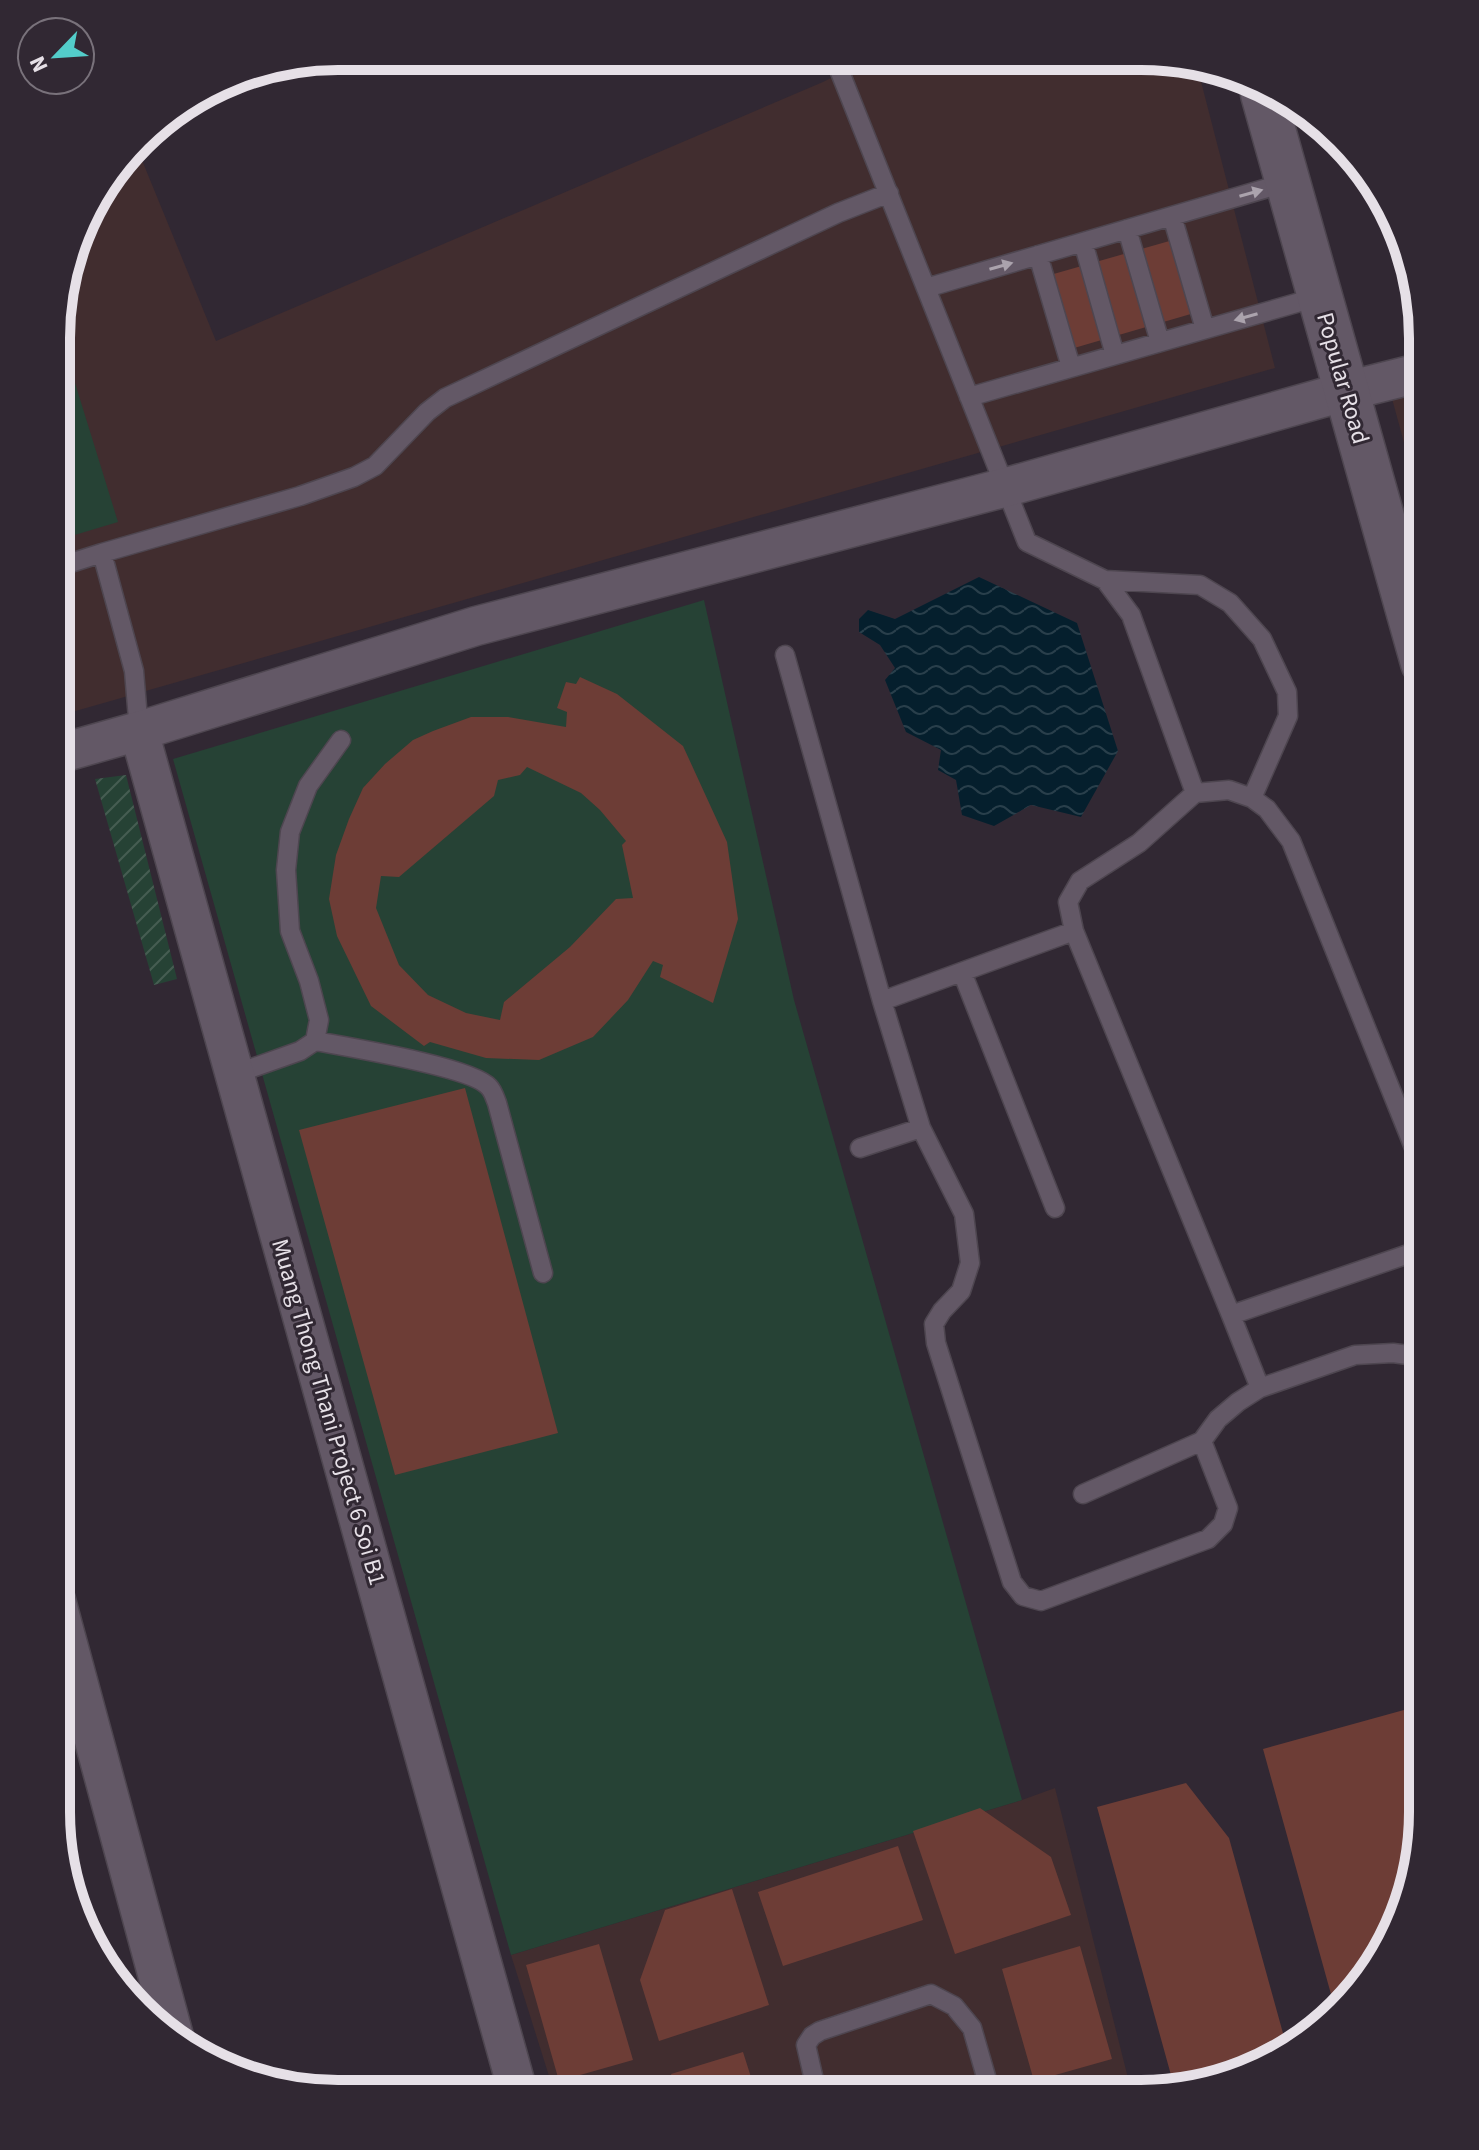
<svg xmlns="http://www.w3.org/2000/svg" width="1479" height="2150" viewBox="0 0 1479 2150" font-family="'Source Sans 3',sans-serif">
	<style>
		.commercial { fill: #412d2f }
		.park { fill: #264235 }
		.garden { fill: url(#garden-furrows) }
		.water { fill: url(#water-waves) }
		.building { fill: #6d3d36; fill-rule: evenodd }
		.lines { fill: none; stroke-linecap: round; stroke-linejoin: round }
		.service-casing { stroke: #4e4650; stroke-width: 21 }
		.minor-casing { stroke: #4e4650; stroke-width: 41 }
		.tertiary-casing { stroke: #4e4650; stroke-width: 47 }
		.service { stroke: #635866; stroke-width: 18 }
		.minor { stroke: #635866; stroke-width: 38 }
		.tertiary { stroke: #635866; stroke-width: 44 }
		.oneway { fill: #aba3ad }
		.labels { text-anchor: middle; stroke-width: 6; stroke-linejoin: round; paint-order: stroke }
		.street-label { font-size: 24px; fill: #e6e0e7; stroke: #312833 }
		.rim { fill: none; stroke: #e6e0e7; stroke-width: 10 }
	</style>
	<defs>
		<pattern id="garden-furrows" width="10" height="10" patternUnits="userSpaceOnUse" patternTransform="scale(2)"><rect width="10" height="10" fill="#264235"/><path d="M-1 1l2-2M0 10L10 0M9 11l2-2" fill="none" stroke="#465d52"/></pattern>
		<pattern id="water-waves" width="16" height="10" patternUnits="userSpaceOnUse" patternTransform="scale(2)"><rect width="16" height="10" fill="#051f2d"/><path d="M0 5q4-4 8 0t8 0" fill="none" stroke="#293f4b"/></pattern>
	</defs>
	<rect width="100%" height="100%" fill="#312833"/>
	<path class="commercial" d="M859,58h319l19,8 78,302 -1217,348v-415l36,-104 39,-47 4,-2 79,193 607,-259 38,-19z
		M1423,386v126l-32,-117z
		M1055,1788l77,306 -578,-2 -43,-137 511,-155z"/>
	<path class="park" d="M58,328l60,194 -60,18z
		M704,600l90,400 228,800 -511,155 -338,-1196z"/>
	<path class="garden" d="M126,775l51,204 -23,6 -59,-206z"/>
	<path class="water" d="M979,577l98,46 41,128 -37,66 -50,-12 -37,21 -32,-11 -6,-35 -18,-10 3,-20 -35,-18 -21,-52 10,-12 -15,-23 -21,-13v-13l9,-9 27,9z"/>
	<path class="building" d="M1187,236l21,73 -151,44 -21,-74z
		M580,677l37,17 66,52 44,96 11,77 -25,84 -53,-26 3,-12 -10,-4 -25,39 -35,37 -54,23 -53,-2 -56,-16 -6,4 -53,-40 -34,-70 -8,-37 7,-44 13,-36 14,-31 22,-24 28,-24 20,-9 38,-14h37l58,10 1,-15 -10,-4 9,-26 10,2zM527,767l54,26 19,17 26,31 -4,4 11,53 -17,1 -46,48 -66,55 -4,18 -34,-7 -38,-18 -29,-30 -23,-57 5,-32 18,1 95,-81 4,-16 22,-5z
		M465,1088l93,345 -163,42 -96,-345z
		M1422,1705v126l-47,138 -41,36 -71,-256z
		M1186,1783l43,55 57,206 -26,7 4,14 -90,21 -77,-279z
		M980,1808l71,49 20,58 -116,39 -42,-123z
		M898,1846l25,74 -140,46 -25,-74z
		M732,1889l37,116 -110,36 -19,-61 25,-70z
		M599,1944l34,116 -74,21 -33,-116z
		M1080,1946l32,113 -78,22 -32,-112z
		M743,2052l13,41h-79l-6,-19z
		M1117,2078l4,16h-57v-1z
		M639,2079l4,14 -48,-1h-1z"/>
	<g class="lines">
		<defs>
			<path id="service" d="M834,57l193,485 78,38 26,35 64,178
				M1172,216l33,113
				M1127,229l33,113
				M1083,242l32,113
				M1038,255l33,112
				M926,288l362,-106
				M969,397l352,-101
				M58,567l44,-14
				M1105,580l95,5 30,18 32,36 25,53 1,24 -36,82
				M785,655l97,346 39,127 -61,20
				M139,731l-5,-60 -32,-118 198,-57 54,-19 21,-11 52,-54 18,-14 393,-185 51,-20
				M962,972l93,236
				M882,1001l192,-70
				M315,1041c32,6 157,26 174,46 4,4 6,11 8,16l46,170
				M235,1074l65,-23 15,-10 4,-21 -10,-39 -19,-50 -4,-61 4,-38 18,-46 33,-46
				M921,1128l43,86 6,49 -9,28 -19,20 -8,13 2,19 76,239 11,14 18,5 167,-62 15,-15 5,-16 -26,-67
				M1231,1315l-157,-384 -6,-29 12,-21 59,-38 56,-50 34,-3 23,8 15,11 24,32 132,329
				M1260,1388l-29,-73 192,-66
				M1083,1494l119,-53 16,-22 20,-17 22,-14 95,-33 38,-2 30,4
				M817,2093l-11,-48 6,-9 8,-5 111,-37 23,12 18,22 19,66"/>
			<path id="minor" d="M139,731l379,1361
				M58,754l81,-23 337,-105 531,-139 340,-96 76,-19
				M56,1600l119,440"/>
			<path id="tertiary" d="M1263,94l160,569"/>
		</defs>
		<use href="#service" class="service-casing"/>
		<use href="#minor" class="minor-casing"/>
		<use href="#tertiary" class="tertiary-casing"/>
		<use href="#service" class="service"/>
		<use href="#minor" class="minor"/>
		<use href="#tertiary" class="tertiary"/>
	</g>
	<defs><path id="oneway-solid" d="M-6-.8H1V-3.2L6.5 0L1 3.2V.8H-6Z" transform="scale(2)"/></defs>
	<g class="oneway">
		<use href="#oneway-solid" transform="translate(1251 193) rotate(-16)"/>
		<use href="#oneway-solid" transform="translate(1001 266) rotate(-16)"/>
		<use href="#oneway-solid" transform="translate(1246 317) rotate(164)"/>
	</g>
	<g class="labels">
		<g class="street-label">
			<text transform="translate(1343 378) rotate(74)" y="8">Popular Road</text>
			<text transform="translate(329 1412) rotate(74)" y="8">Muang Thong Thani Project 6 Soi B1</text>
		</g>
	</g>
	<path d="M0 0H1479V2150H0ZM338 70H1141A268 268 0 0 1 1409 338V1812A268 268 0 0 1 1141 2080H338A268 268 0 0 1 70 1812V338A268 268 0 0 1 338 70Z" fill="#312833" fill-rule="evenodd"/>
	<path class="rim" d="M338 70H1141A268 268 0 0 1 1409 338V1812A268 268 0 0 1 1141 2080H338A268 268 0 0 1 70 1812V338A268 268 0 0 1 338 70Z"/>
	<g transform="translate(56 56) rotate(245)"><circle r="38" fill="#312833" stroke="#79727b" stroke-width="2"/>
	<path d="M0-6L14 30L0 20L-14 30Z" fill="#53cdca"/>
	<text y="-12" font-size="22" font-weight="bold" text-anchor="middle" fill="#e6e0e7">N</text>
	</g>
</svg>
